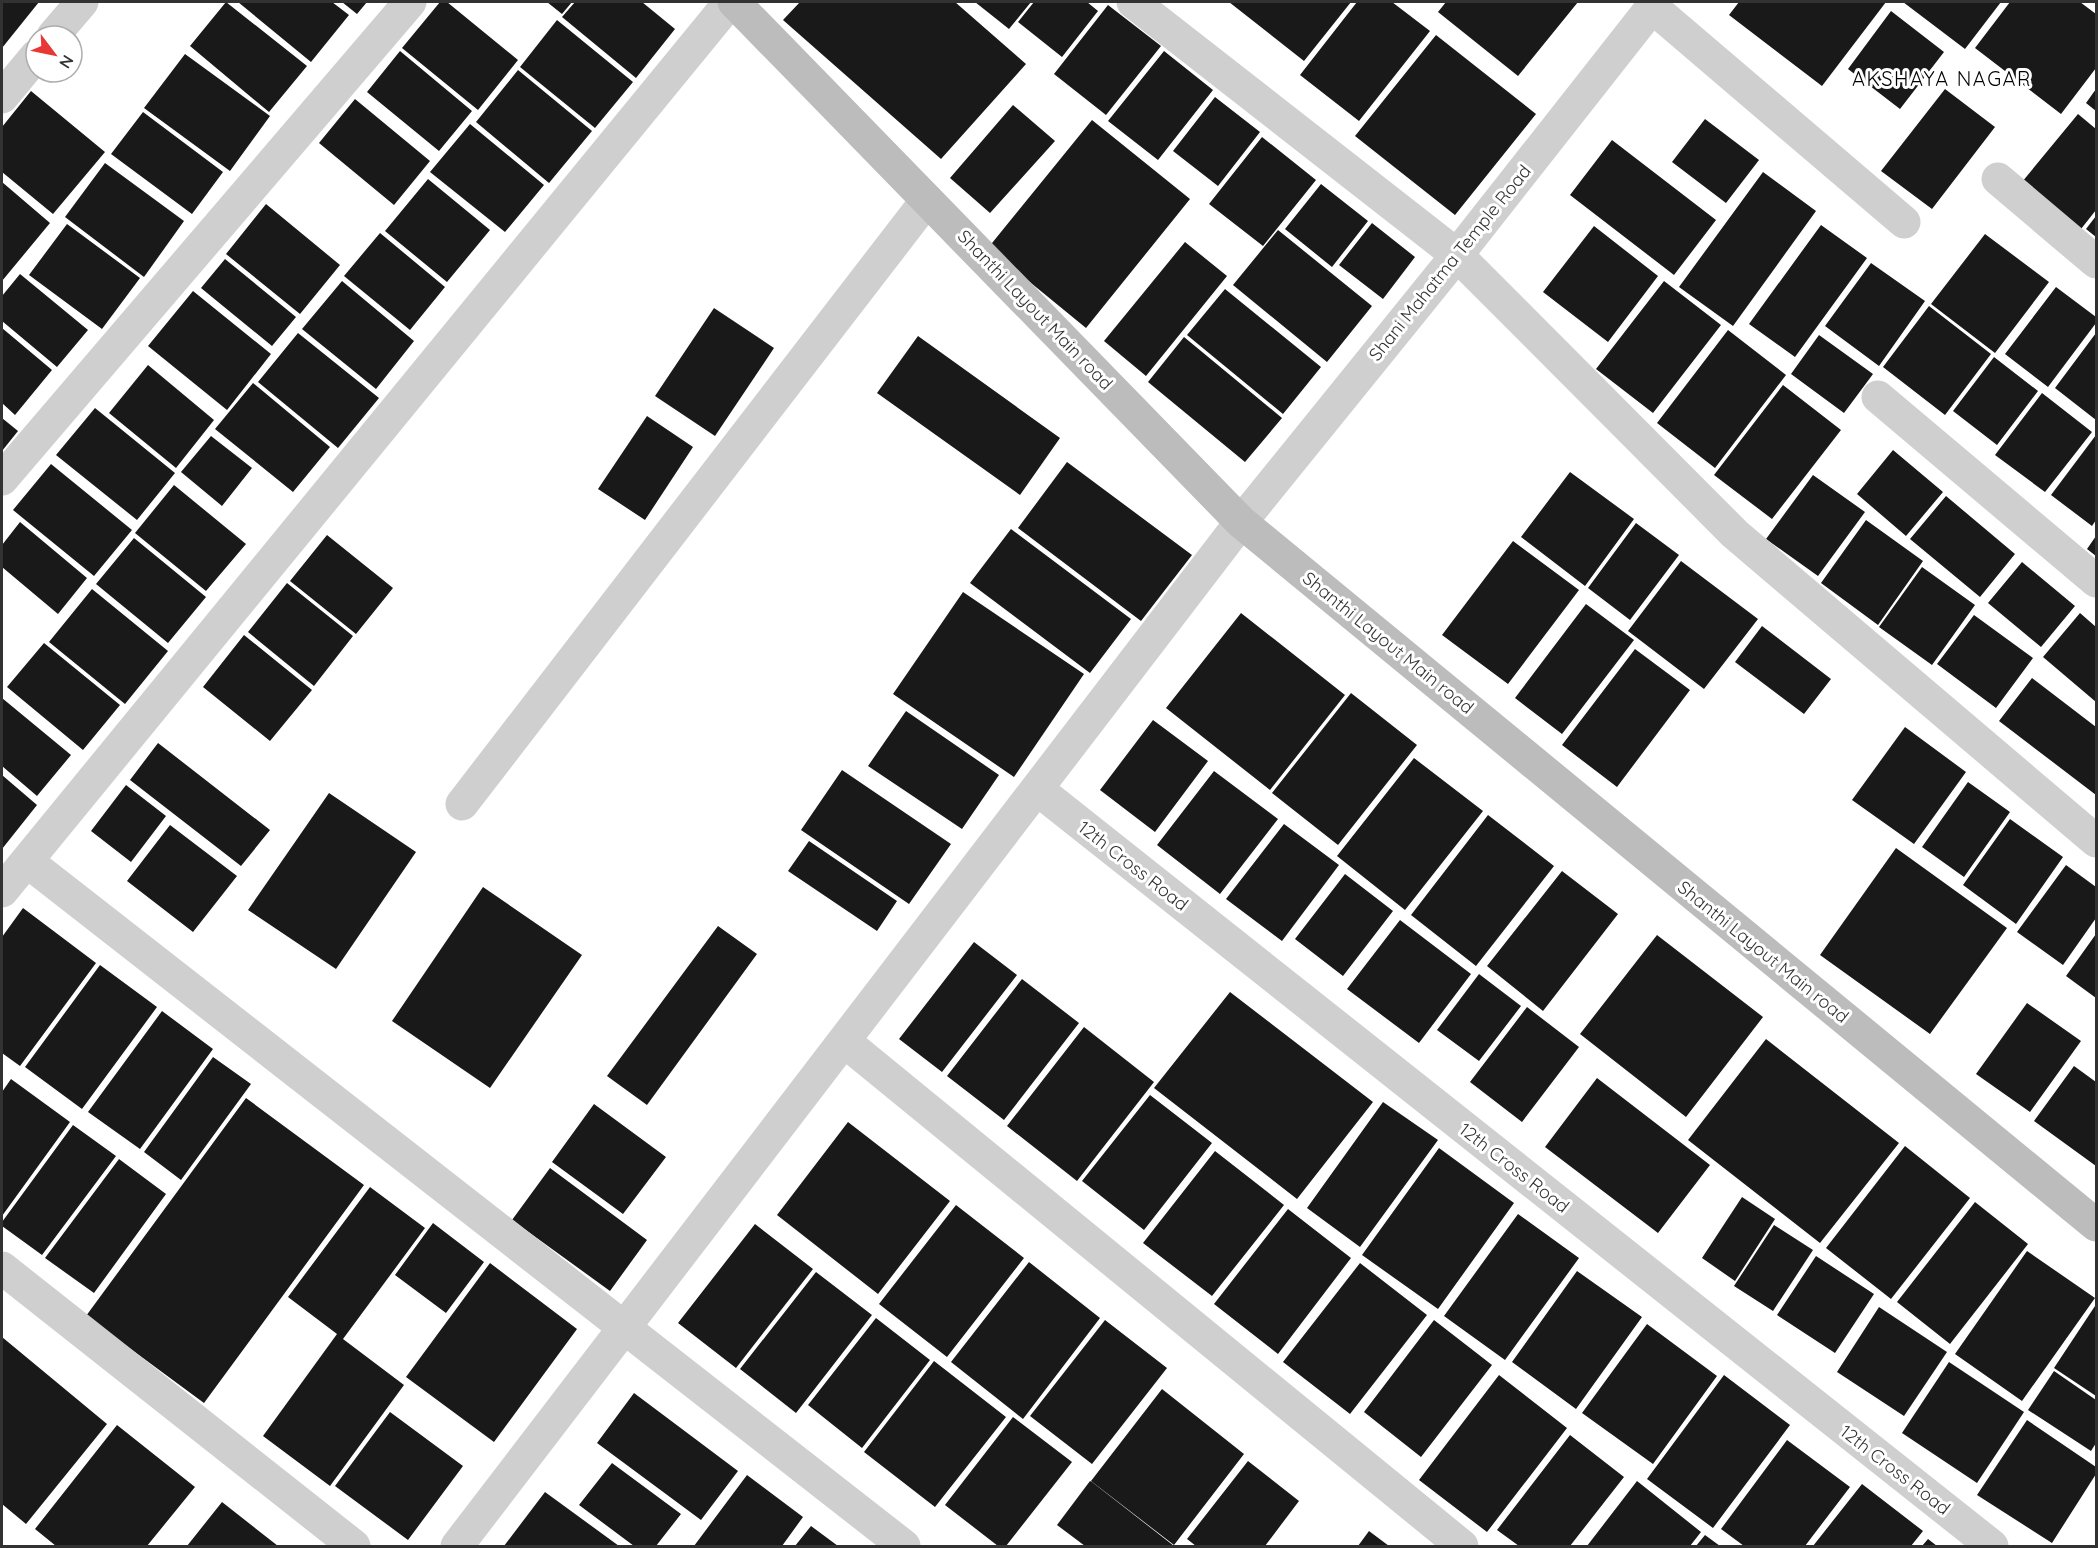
<svg xmlns="http://www.w3.org/2000/svg" width="2098" height="1548" viewBox="0 0 2098 1548" font-family="Quicksand,sans-serif">
	<style>
		.building { fill: #191919 }
		.lines { fill: none; stroke-linecap: round; stroke-linejoin: round }
		.street { stroke: #cfcfcf; stroke-width: 33 }
		.secondary { stroke: #bcbcbc; stroke-width: 33 }
		.labels { text-anchor: middle; stroke-width: 6; stroke-linejoin: round; paint-order: stroke }
		.street-label { font-size: 18px; fill: #323232; stroke: #fff }
		.neighbourhood-label { font-size: 20px; letter-spacing: 1.5px; fill: #000; stroke: #fff }
	</style>
	<rect width="100%" height="100%" fill="#fff"/>
	<path class="building" d="M2,2h37l-37,46z
		M226,2l81,64 -38,46 -79,-66z
		M238,2h94l17,13 -38,47z
		M342,2h25l-10,12z
		M440,2h7l71,58 -40,50 -76,-62z
		M547,2h25l-10,12z
		M575,2h67l33,27 -39,49 -74,-61z
		M800,2h155l71,62 -85,95 -158,-139z
		M975,2h56l-22,27z
		M1034,2h53l11,9 -36,46 -44,-35z
		M1229,2h122l-47,59z
		M1357,2h35l38,29 -71,90 -59,-46z
		M1446,2h132l-60,74 -80,-64z
		M1739,2h147l-64,84 -93,-71z
		M1903,2h98l-36,47z
		M2010,2h70l16,12v54l-35,46 -86,-66z
		M1108,5l53,41 -55,69 -52,-41z
		M1891,11l53,41 -44,57 -52,-40z
		M557,20l76,62 -38,46 -75,-61z
		M1436,35l100,79 -81,101 -100,-79z
		M400,51l72,60 -33,40 -72,-59z
		M1164,51l49,39 -55,70 -50,-39z
		M185,54l85,62 -40,55 -86,-63z
		M518,70l74,61 -43,52 -73,-61z
		M1945,89l50,38 -63,82 -51,-38z
		M2096,89v22l-10,-8z
		M31,91l74,61 -52,62 -51,-42v-45z
		M1215,97l45,35 -42,54 -45,-35z
		M355,99l75,62 -36,44 -75,-62z
		M1013,105l42,36 -65,72 -40,-35z
		M143,112l80,60 -31,42 -81,-60z
		M2078,114l18,15v81l-15,19 -59,-47z
		M1705,119l54,41 -33,43 -54,-41z
		M1092,120l98,79 -104,129 -98,-80z
		M470,124l74,61 -39,47 -75,-60z
		M1262,137l54,43 -53,66 -54,-42z
		M1612,140l104,80 -42,55 -104,-80z
		M105,163l79,58 -40,56 -79,-60z
		M1763,172l53,39 -83,115 -54,-39z
		M428,179l62,51 -43,52 -62,-51z
		M2,182l48,41 -48,58z
		M1321,184l47,37 -36,46 -47,-38z
		M266,204l74,61 -40,49 -74,-60z
		M2096,216v21l-10,-8z
		M1372,223l43,34 -32,42 -44,-34z
		M67,224l73,54 -38,51 -73,-54z
		M1821,225l46,33 -72,99 -46,-33z
		M1594,226l64,50 -50,66 -65,-50z
		M1278,230l94,76 -45,56 -94,-77z
		M380,233l65,54 -35,43 -66,-54z
		M1985,234l64,48 -54,71 -64,-49z
		M1185,242l42,34 -81,100 -42,-35z
		M225,259l71,58 -24,29 -71,-58z
		M1871,263l54,38 -46,65 -54,-40z
		M20,274l68,56 -31,37 -55,-46v-25z
		M342,281l72,60 -38,48 -74,-60z
		M1664,281l57,44 -68,88 -57,-44z
		M2056,287l40,30v6l-48,64 -43,-33z
		M1225,289l96,78 -38,47 -96,-79z
		M193,291l78,63 -44,56 -79,-64z
		M1929,306l62,48 -46,61 -62,-48z
		M714,308l60,40 -59,88 -60,-40z
		M2,328l50,42 -37,45 -13,-12z
		M1728,330l58,45 -71,93 -58,-45z
		M298,333l81,65 -41,50 -80,-66z
		M2096,333v87l-41,-32z
		M1819,335l54,39 -29,39 -53,-39z
		M918,336l142,102 -40,57 -143,-102z
		M1184,337l98,81 -37,44 -97,-80z
		M1994,357l44,34 -41,54 -44,-34z
		M148,365l66,55 -38,48 -67,-55z
		M253,383l77,64 -37,45 -78,-63z
		M1783,385l58,45 -69,89 -58,-44z
		M2042,393l50,39 -47,60 -50,-37z
		M95,408l80,65 -38,47 -81,-65z
		M647,416l46,31 -48,73 -47,-31z
		M2,418l16,13 -16,20z
		M2096,435v85l-4,6 -41,-31z
		M211,436l41,32 -30,38 -41,-34z
		M1893,450l50,42 -37,44 -49,-42z
		M1067,462l125,93 -51,66 -123,-93z
		M51,464l81,66 -38,46 -81,-66z
		M1570,472l64,47 -49,67 -64,-49z
		M1813,475l52,37 -47,64 -52,-37z
		M174,485l72,59 -40,47 -71,-58z
		M1946,496l69,58 -35,43 -70,-58z
		M1866,520l57,41 -45,64 -57,-42z
		M20,522l67,56 -29,36 -56,-47v-22z
		M1636,523l43,32 -49,65 -42,-32z
		M1011,529l120,90 -41,54 -120,-90z
		M327,535l66,53 -37,46 -66,-53z
		M2096,536v20l-9,-7z
		M134,538l72,59 -38,46 -72,-59z
		M1513,541l66,49 -71,94 -66,-49z
		M1681,561l77,58 -54,70 -76,-58z
		M2022,562l53,44 -34,41 -53,-44z
		M1922,567l53,38 -43,60 -53,-38z
		M287,583l66,53 -39,50 -66,-54z
		M92,589l76,62 -43,53 -76,-62z
		M963,592l121,82 -70,103 -121,-83z
		M1586,604l48,36 -72,94 -47,-36z
		M1241,613l104,82 -75,95 -104,-82z
		M2080,613l16,14v75l-53,-45z
		M1974,615l59,43 -37,50 -59,-44z
		M1762,626l69,53 -27,35 -69,-52z
		M244,635l68,55 -42,51 -67,-54z
		M44,643l76,62 -37,45 -76,-63z
		M1635,649l55,41 -73,97 -55,-42z
		M2032,678l64,49v68l-97,-74z
		M1351,693l66,52 -79,100 -66,-52z
		M2,698l69,57 -34,41 -35,-30z
		M906,711l93,64 -37,54 -94,-63z
		M1153,720l55,41 -53,71 -55,-42z
		M1905,727l61,45 -52,72 -62,-44z
		M158,743l112,87 -29,36 -111,-86z
		M1414,758l69,53 -78,99 -68,-54z
		M842,770l109,74 -42,60 -108,-74z
		M1214,771l64,48 -58,75 -63,-49z
		M2,775l35,30 -35,44z
		M1968,782l42,30 -46,65 -42,-30z
		M126,785l40,31 -35,46 -40,-31z
		M329,793l87,59 -80,117 -88,-59z
		M1488,815l66,51 -78,100 -65,-51z
		M2010,819l53,38 -47,67 -53,-39z
		M1284,824l55,41 -57,76 -56,-42z
		M170,825l67,51 -44,56 -66,-51z
		M809,841l88,60 -20,30 -89,-60z
		M1896,848l111,80 -77,106 -110,-79z
		M2066,865l30,22v31l-33,47 -46,-33z
		M1562,871l56,43 -75,97 -56,-45z
		M1345,874l48,37 -50,65 -48,-37z
		M483,887l99,68 -92,133 -98,-67z
		M23,908l73,55 -76,103 -18,-13v-116z
		M1400,920l71,54 -52,69 -72,-54z
		M718,926l39,28 -110,151 -40,-29z
		M2096,934v64l-30,-22z
		M1657,935l106,82 -77,100 -106,-83z
		M974,942l43,33 -75,97 -43,-33z
		M100,965l57,42 -75,102 -57,-42z
		M1479,974l42,32 -42,55 -42,-31z
		M1022,979l57,44 -75,97 -57,-44z
		M1230,992l143,110 -76,97 -143,-111z
		M2027,1003l54,38 -51,71 -54,-38z
		M1527,1007l52,40 -57,75 -52,-40z
		M162,1011l51,38 -73,100 -52,-37z
		M1084,1027l70,55 -77,99 -70,-55z
		M1766,1039l133,104 -79,100 -132,-103z
		M213,1057l38,27 -70,96 -37,-28z
		M2074,1066l22,16v84l-62,-45z
		M1597,1078l113,87 -52,68 -113,-86z
		M11,1079l59,43 -68,94v-124z
		M1150,1095l62,48 -68,87 -62,-49z
		M246,1098l118,87 -160,218 -118,-87z
		M1383,1102l55,38 -78,107 -53,-39z
		M594,1104l72,53 -43,57 -71,-52z
		M848,1122l102,79 -72,93 -101,-79z
		M73,1125l43,31 -74,99 -40,-29v-4z
		M1905,1146l65,52 -79,101 -65,-51z
		M1439,1148l75,55 -76,106 -76,-54z
		M1215,1151l69,54 -72,91 -69,-53z
		M119,1159l47,35 -72,99 -49,-35z
		M550,1168l97,72 -37,51 -98,-71z
		M370,1187l55,41 -82,111 61,46 -74,101 -67,-50 74,-102 -49,-37z
		M1742,1197l33,22 -40,62 -33,-23z
		M1975,1202l53,42 -78,100 -53,-42z
		M956,1205l68,53 -77,99 -68,-53z
		M1288,1209l63,49 -73,96 -64,-50z
		M1518,1214l61,44 -74,102 -61,-44z
		M433,1223l51,39 -38,51 -51,-38z
		M755,1224l58,45 -77,99 -58,-45z
		M1774,1225l39,25 -40,61 -39,-25z
		M2027,1251l68,47 -73,103 -67,-47z
		M1816,1256l58,38 -39,59 -58,-38z
		M1029,1262l71,56 -77,101 -72,-57z
		M490,1263l87,66 -83,113 -88,-65z
		M1360,1263l67,52 -77,99 -67,-52z
		M1577,1271l65,46 -66,92 -64,-47z
		M816,1272l56,43 -76,98 -56,-44z
		M2095,1306l1,1v89l-42,-28z
		M1879,1307l68,45 -43,64 -67,-44z
		M876,1318l54,42 -68,88 -54,-43z
		M1105,1320l62,48 -75,96 -62,-48z
		M1434,1320l58,45 -71,92 -57,-45z
		M1647,1324l70,52 -64,88 -71,-51z
		M2,1337l105,87 -81,100 -24,-20z
		M934,1361l72,56 -71,90 -71,-55z
		M1949,1362l75,50 -47,71 -75,-50z
		M2054,1371l42,29v43l-5,8 -63,-41z
		M1499,1375l68,53 -80,104 -68,-52z
		M1724,1375l66,50 -77,103 -66,-49z
		M1162,1389l82,65 -70,91 -83,-64z
		M634,1393l104,78 -37,49 -104,-77z
		M390,1412l73,54 -55,74 -73,-54z
		M1013,1417l59,45 -66,84h-8l-53,-41z
		M2027,1420l69,47v7l-44,69 -75,-48z
		M117,1425l78,62 -48,59h-91l-21,-17z
		M1570,1435l54,42 -54,69h-51l-22,-16z
		M1787,1440l63,47 -45,59h-61l-23,-17z
		M1248,1461l51,40 -34,45h-69l-9,-7z
		M612,1463l69,51 -25,32h-22l-55,-41z
		M747,1475l56,42 -21,29h-88z
		M1090,1481l2,1 82,64h-89l-28,-21z
		M1637,1481l64,51 -11,14h-103z
		M1862,1484l61,47 -12,15h-98z
		M545,1492l74,54h-115z
		M222,1502l56,44h-91z
		M811,1526l27,20h-43z
		M1369,1531l20,15h-31z
		M1705,1535l15,11h-24z
		M1928,1539l9,7h-15z"/>
	<g class="lines">
		<path class="street" d="M1133,2l324,253 278,279 361,307
			M1652,7l252,215
			M53,36l29,-34
			M2,97l34,-41
			M1998,179l98,83
			M1878,397l218,184
			M2,479l408,-477
			M1037,789l955,757
			M462,804l465,-604
			M28,862l876,684
			M2,891l728,-889
			M844,1041l618,505
			M2,1268l352,278
			M457,1546l784,-1024 216,-267 199,-253"/>
		<path class="secondary" d="M734,2l507,520 855,703"/>
	</g>
	<g class="labels">
		<g class="street-label">
			<text transform="translate(1450 263) rotate(-51)" y="6">Shani Mahatma Temple Road</text>
			<text transform="translate(1035 310) rotate(46)" y="6">Shanthi Layout Main road</text>
			<text transform="translate(1388 643) rotate(39)" y="6">Shanthi Layout Main road</text>
			<text transform="translate(1133 866) rotate(38)" y="6">12th Cross Road</text>
			<text transform="translate(1763 952) rotate(39)" y="6">Shanthi Layout Main road</text>
			<text transform="translate(1514 1168) rotate(38)" y="6">12th Cross Road</text>
			<text transform="translate(1895 1470) rotate(38)" y="6">12th Cross Road</text>
		</g>
		<g class="neighbourhood-label">
			<text x="1942" y="86">AKSHAYA NAGAR</text>
		</g>
	</g>
	<rect width="2098" height="1548" fill="none" stroke="#323232" stroke-width="6"/>
	<g transform="translate(54 54) rotate(122)"><circle r="28" fill="#ffffff" stroke="#adadad" stroke-width="1.5"/>
	<path d="M0-4.5L10 22L0 15L-10 22Z" fill="#e83835"/>
	<text y="-9" font-size="16" font-weight="bold" text-anchor="middle" fill="#323232">N</text>
	</g>
</svg>
